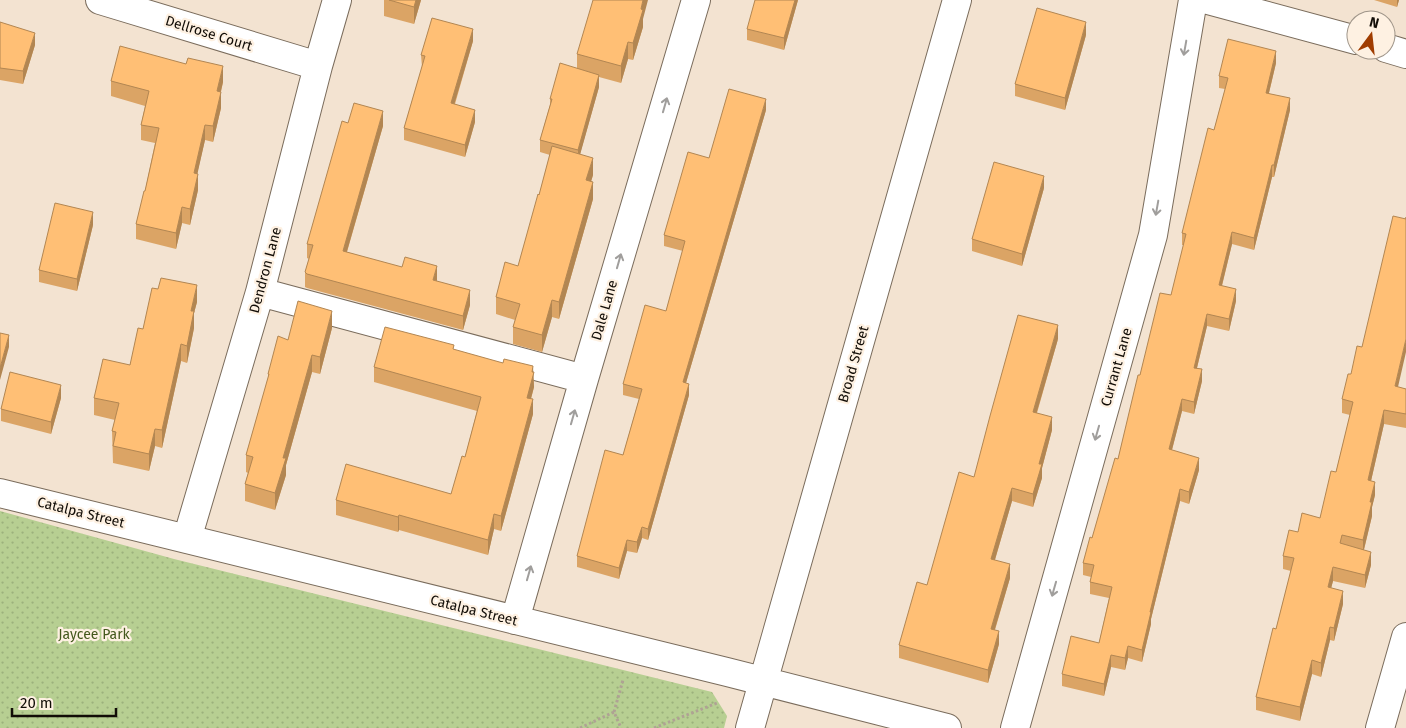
<svg xmlns="http://www.w3.org/2000/svg" width="1406" height="728" viewBox="0 0 1406 728" font-family="'Fira Sans',sans-serif">
	<style>
		.park { fill: url(#park-dots) }
		.lines { fill: none; stroke-linecap: round; stroke-linejoin: round }
		.minor-casing { stroke: #7a6c5c; stroke-width: 30 }
		.path { stroke: #afa294; stroke-width: 3; stroke-dasharray: 2.5 2.5; stroke-linecap: butt }
		.minor { stroke: #fff; stroke-width: 28 }
		.wall { fill: #dba465 }
		.shaded-wall { fill: #b28652 }
		.building { fill: #ffbf75; stroke: #b28652 }
		.oneway { stroke: #a09e9c }
		.labels { text-anchor: middle; stroke-width: 4.5; stroke-linejoin: round; paint-order: stroke }
		.street-label { font-size: 14px; fill: #120d07; stroke: #fef1e2 }
		.park-label { font-size: 14px; fill: #44581c; stroke: #fef1e2 }
	</style>
	<defs>
		<pattern id="park-dots" width="8" height="8" patternUnits="userSpaceOnUse" patternTransform="scale(1.25)"><rect width="8" height="8" fill="#b7cf92"/><path d="M2 2h.1M6 6h.1" fill="none" stroke="#9cb17c" stroke-width="1.8" stroke-linecap="round"/></pattern>
	</defs>
	<rect width="100%" height="100%" fill="#f3e3d1"/>
	<path class="park" d="M0,511l174,48 538,133 15,24 -3,12h-724z"/>
	<g class="lines">
		<defs>
			<path id="minor" d="M100,0l218,66
				M1208,0l148,40
				M1386,48l20,6
				M260,292l324,87
				M0,493l727,179 220,56
				M187,539l73,-247 58,-226 19,-66
				M515,620l69,-241 112,-379
				M750,728l207,-728
				M1015,728l138,-493 40,-235
				M1380,728l26,-91"/>
		</defs>
		<use href="#minor" class="minor-casing"/>
		<path class="path" d="M614,712l9,-32
			M580,728l34,-16 7,16
			M654,728l63,-25"/>
		<use href="#minor" class="minor"/>
	</g>
	<path class="wall" d="M384,0h37l-7,24 -30,-8z
		M798,0l-14,50 -37,-10v-11z
		M1374,0h25l-2,7z
		M643,19v8l-10,33 -5,-1 -7,24 -22,-6v10l-19,67 13,21 -2,7 2,17 -34,120 -7,-2 -10,35 -29,-8v-17l2,-7 -19,-6v-17l22,-31 21,-71 11,-40 -10,-3v-12l10,-35v-6l27,-31v-14z
		M0,22l35,23 -12,39 -23,-4z
		M1086,35l-21,75 -50,-14v-12z
		M473,41l-18,63 20,18 -10,35 -61,-17v-12l18,-61 -1,-12z
		M1276,63l-7,30 21,17 -16,67h-2l-18,73 -22,-6 -10,42 14,15 -7,30 -22,-5 -10,42 5,13 -8,33 -12,-3 -10,39 27,20 -10,34 -9,-3 -29,118v5l-9,38 -14,-4 -3,12 -14,-3 -7,29 -42,-10v-12l37,-31 10,-45 -19,-4v-12l1,-5 -8,-2v-12l9,-25 26,-79 22,-84 31,-80 13,-50h-2v-12l32,-103 11,-41 -6,-1v-12z
		M111,81l112,1 -2,10v16l-8,34 -8,-2 -8,34 1,16 -8,35 -8,-2 -6,26 -40,-10v-15l9,-33 10,-48 -14,-3v-15l4,-19 -34,-10z
		M766,110l-80,273 3,12 -41,145 -6,-2 -5,15 -10,-2 -8,28 -42,-12v-11l46,-101 16,-56 -16,-4v-11l43,-73 17,-60 -19,-5v-11l45,-77z
		M348,123l35,3 -36,126 90,29 33,24 -7,25 -156,-42 -2,-1v-15l4,-13 -2,-1v-14z
		M1044,188l-22,78 -50,-15v-12z
		M93,225l-16,66 -38,-9v-12z
		M158,289l39,13 -3,11v15l-7,35 -6,-2 -19,87 -7,-2 -6,25 -36,-8 -1,-32 3,-11 -21,-5v-17l36,-33 13,-36z
		M332,328l-12,46 -8,-2 -26,93v10l-11,35 -30,-9v-17l3,-11 -2,-1v-17l22,-76v-5z
		M1058,339l-21,74 15,17 -10,38v10l-9,29 -21,-6 -17,59 15,18 -15,52 4,14 -11,39 -89,-25v-13l28,-60 47,-108z
		M454,350l79,22 1,15 -3,12 2,15 -32,117 -7,-2 -6,26 -89,-25 -1,2 -62,-17v-15l115,-6 14,-37 12,-46 -103,-29v-15z
		M1398,387l8,2v39l-22,-4 -13,57 4,14 -3,12v9l-8,34 7,15 -6,23 -32,-7 -2,7 12,16 -9,37 -4,-1 -9,37 -9,-3 -12,47 -44,-11v-13l20,-68 15,-58 -8,-2v-13l15,-24 22,-14 16,-46 14,-57 -8,-2v-14z
		M61,398l-10,36 -50,-13v-12z"/>
	<path class="shaded-wall" d="M416,0h5l-7,24v-17z
		M643,0h5l-5,19v8l-10,33v-17z
		M795,0h3l-14,50v-12z
		M1397,0h2l-2,7z
		M1086,22v13l-21,75v-12z
		M473,29v12l-22,74v-12z
		M35,33v12l-12,39v-13z
		M628,42v17l-7,24v-17z
		M1276,51v12l-10,42v-12z
		M223,66v16l-6,25v-16z
		M599,75v12l-21,75v-12z
		M221,92v16l-8,34v-16z
		M1290,98v12l-16,67v-12z
		M766,99v11l-83,283v-11z
		M475,110v12l-10,35v-12z
		M383,111v15l-40,139v-14z
		M205,125v15l-11,49v-16z
		M593,158v17l-7,22v-17z
		M1272,165v12l-18,73v-12z
		M198,174v16l-8,35v-16z
		M1044,176v12l-22,78v-12z
		M593,182v17l-34,120v-17z
		M182,207v16l-6,26v-16z
		M93,212v13l-16,66v-12z
		M1232,232v12l-13,53v-12z
		M437,266v15l-4,-1z
		M197,285v17l-3,11v15l-7,35v-17l4,-35z
		M1236,289v12l-7,30v-12z
		M470,290v15l-7,25v-14z
		M552,300v17l-10,35v-17z
		M332,311v17l-12,46v-17z
		M1207,314v12l-13,54v-12z
		M1058,325v14l-25,86v-13z
		M9,335v12l-9,33v-12z
		M1406,339v13l-11,48v-14z
		M181,344v17l-19,87v-18z
		M312,355v17l-26,93v10l-11,35v-17l8,-35z
		M533,366l1,21 -7,26v-15z
		M1202,369v12l-8,33v-12z
		M689,384v11l-41,145v-11z
		M61,385v13l-10,36v-12z
		M533,399v15l-32,117v-15z
		M1182,399v12l-13,50v-12z
		M1384,410v14l-16,70v-14z
		M1052,417v13l-10,38v10l-9,29v-13l6,-30z
		M155,429v17l-6,25v-17z
		M1199,458v12l-10,34v-12z
		M1375,482v13l-3,12v9l-9,37v-13l7,-38z
		M1012,488v13l-21,72v-14z
		M1180,489v12l-29,118v5l-9,38v-12l8,-38z
		M494,514v15l-6,26v-15z
		M399,515v15l-1,2v-15z
		M642,527v11l-5,15v-11z
		M627,540v11l-8,28v-11z
		M1371,552v13l-6,23v-13z
		M1010,564v14l-19,64v-13z
		M1333,567v14l-5,19v-13z
		M1343,591v13l-9,37v-13z
		M1330,627v13l-9,37v-14z
		M999,631v13l-11,39v-13z
		M1128,646v12l-3,12v-12z
		M1111,655v12l-7,29v-12z
		M1312,660v14l-12,47v-14z"/>
	<path class="building" d="M389,0h27l-2,7z
		M593,0h50l-2,9 2,1 -10,33 -5,-1 -7,24 -44,-12z
		M755,0h40l-11,38 -37,-9z
		M1037,8l49,14 -21,76 -50,-14z
		M432,18l41,11 -22,74 24,7 -10,35 -61,-17 21,-72 -4,-1z
		M0,22l35,11 -12,38 -23,-3z
		M1228,39l48,12 -10,42 24,5 -16,67h-2l-18,73 -22,-6 -13,53 17,4 -7,30 -22,-5 -13,54 8,1 -8,33 -12,-3 -13,50 30,9 -10,34 -9,-3 -30,123h1l-9,38 -14,-4 -3,12 -14,-3 -7,29 -42,-10 9,-38 28,7 13,-56 -22,-5 4,-17 -11,-2 7,-26 2,1 23,-80 3,1 20,-84h2l20,-82 11,2 15,-61 -4,-1 26,-105 6,2 14,-52 -9,-2z
		M120,46l66,18 2,-6 35,8 -6,25 4,1 -8,34 -8,-1 -11,48 4,1 -8,35 -8,-2 -6,26 -40,-9 8,-33h1l14,-63 -18,-3 8,-34 -38,-10z
		M560,63l39,12 -21,75 -38,-10 12,-41h-2z
		M729,89l37,10 -83,283 6,2 -41,145 -6,-2 -5,15 -10,-2 -8,28 -42,-12 28,-106 18,5 19,-66 -19,-5 22,-79 21,6 19,-70 -21,-6 24,-83 21,6z
		M354,103l29,8 -40,140 59,16 3,-10 32,9 -4,14 37,10 -7,26 -156,-42 -2,-2 8,-27 -6,-1 35,-123 6,2z
		M552,146l41,12 -7,22 7,2 -34,120 -7,-2 -10,35 -29,-8 7,-23 -24,-7 9,-35 13,4 20,-72 1,1z
		M994,162l50,14 -22,78 -50,-15z
		M55,203l38,9 -16,67 -38,-9z
		M1393,216l13,3v-2v122l-11,47 11,3v25l-22,-4 -16,70 7,2 -5,20h2l-9,38 -21,-5 -2,8 31,9 -6,23 -32,-8 -5,20 15,4 -9,37 -4,-1 -9,36 -9,-3 -12,47 -44,-10 17,-69 3,1 18,-71 -11,-2 6,-26 9,2 4,-19 18,5 11,-47 5,1 17,-70 -11,-3 6,-25h3l6,-28 5,1z
		M161,278l36,7 -6,26h3l-7,35 -6,-2 -19,86 -7,-1 -6,25 -36,-8 3,-14 -4,-1 7,-28 -25,-5 9,-39 27,6 8,-37 5,1 9,-41 6,1z
		M298,301l34,10 -12,46 -8,-2 -29,103h3l-11,35 -30,-9 8,-27 -7,-2 23,-81h-1l10,-38 10,4z
		M1018,315l40,10 -25,87 19,5 -13,47h3l-9,30 -21,-6 -21,71 19,5 -19,65 8,2 -11,39 -89,-25 18,-63 10,3 32,-113 15,5 16,-61z
		M385,327l69,18 -1,4 50,14 1,-4 29,7 -1,6h2l-7,26 6,1 -32,117 -7,-2 -6,26 -89,-25 -1,2 -62,-17 10,-36 105,30 11,-38 3,1 16,-60 -107,-30z
		M0,333l9,2 -9,33z
		M10,372l51,13 -10,37 -50,-13z"/>
	<defs><path id="oneway-shaft" d="M-6 0H5M1.5-3L5.5 0L1.5 3" fill="none" stroke-width="1.6" stroke-linecap="round" stroke-linejoin="round" transform="scale(1.25)"/></defs>
	<g class="oneway">
		<use href="#oneway-shaft" transform="translate(1185 48) rotate(100)"/>
		<use href="#oneway-shaft" transform="translate(665 105) rotate(-74)"/>
		<use href="#oneway-shaft" transform="translate(1157 208) rotate(100)"/>
		<use href="#oneway-shaft" transform="translate(619 261) rotate(-74)"/>
		<use href="#oneway-shaft" transform="translate(573 417) rotate(-74)"/>
		<use href="#oneway-shaft" transform="translate(1097 433) rotate(106)"/>
		<use href="#oneway-shaft" transform="translate(529 573) rotate(-74)"/>
		<use href="#oneway-shaft" transform="translate(1054 589) rotate(106)"/>
	</g>
	<g class="labels">
		<g class="street-label">
			<text transform="translate(209 33) rotate(17)" y="5">Dellrose Court</text>
			<text transform="translate(265 270) rotate(-75)" y="5">Dendron Lane</text>
			<text transform="translate(604 310) rotate(-74)" y="5">Dale Lane</text>
			<text transform="translate(853 364) rotate(-74)" y="5">Broad Street</text>
			<text transform="translate(1116 367) rotate(-74)" y="5">Currant Lane</text>
			<text transform="translate(81 512) rotate(14)" y="5">Catalpa Street</text>
			<text transform="translate(474 610) rotate(14)" y="5">Catalpa Street</text>
		</g>
		<g class="park-label">
			<text x="94" y="639">Jaycee Park</text>
		</g>
	</g>
	<g transform="translate(1371 35) rotate(15)"><circle r="24" fill="#fef1e2" stroke="#a0968a"/>
	<path d="M0-4L9 19L0 12L-9 19Z" fill="#a03d01"/>
	<text y="-8" font-size="14" font-weight="bold" text-anchor="middle" fill="#120d07">N</text>
	</g>
	<path d="M12 708v8h104v-8" fill="none" stroke="#120d07" stroke-width="2.5"/>
	<text x="20" y="708" font-size="15" fill="#120d07" stroke="#fef1e2" stroke-width="4" paint-order="stroke">20 m</text>
</svg>
